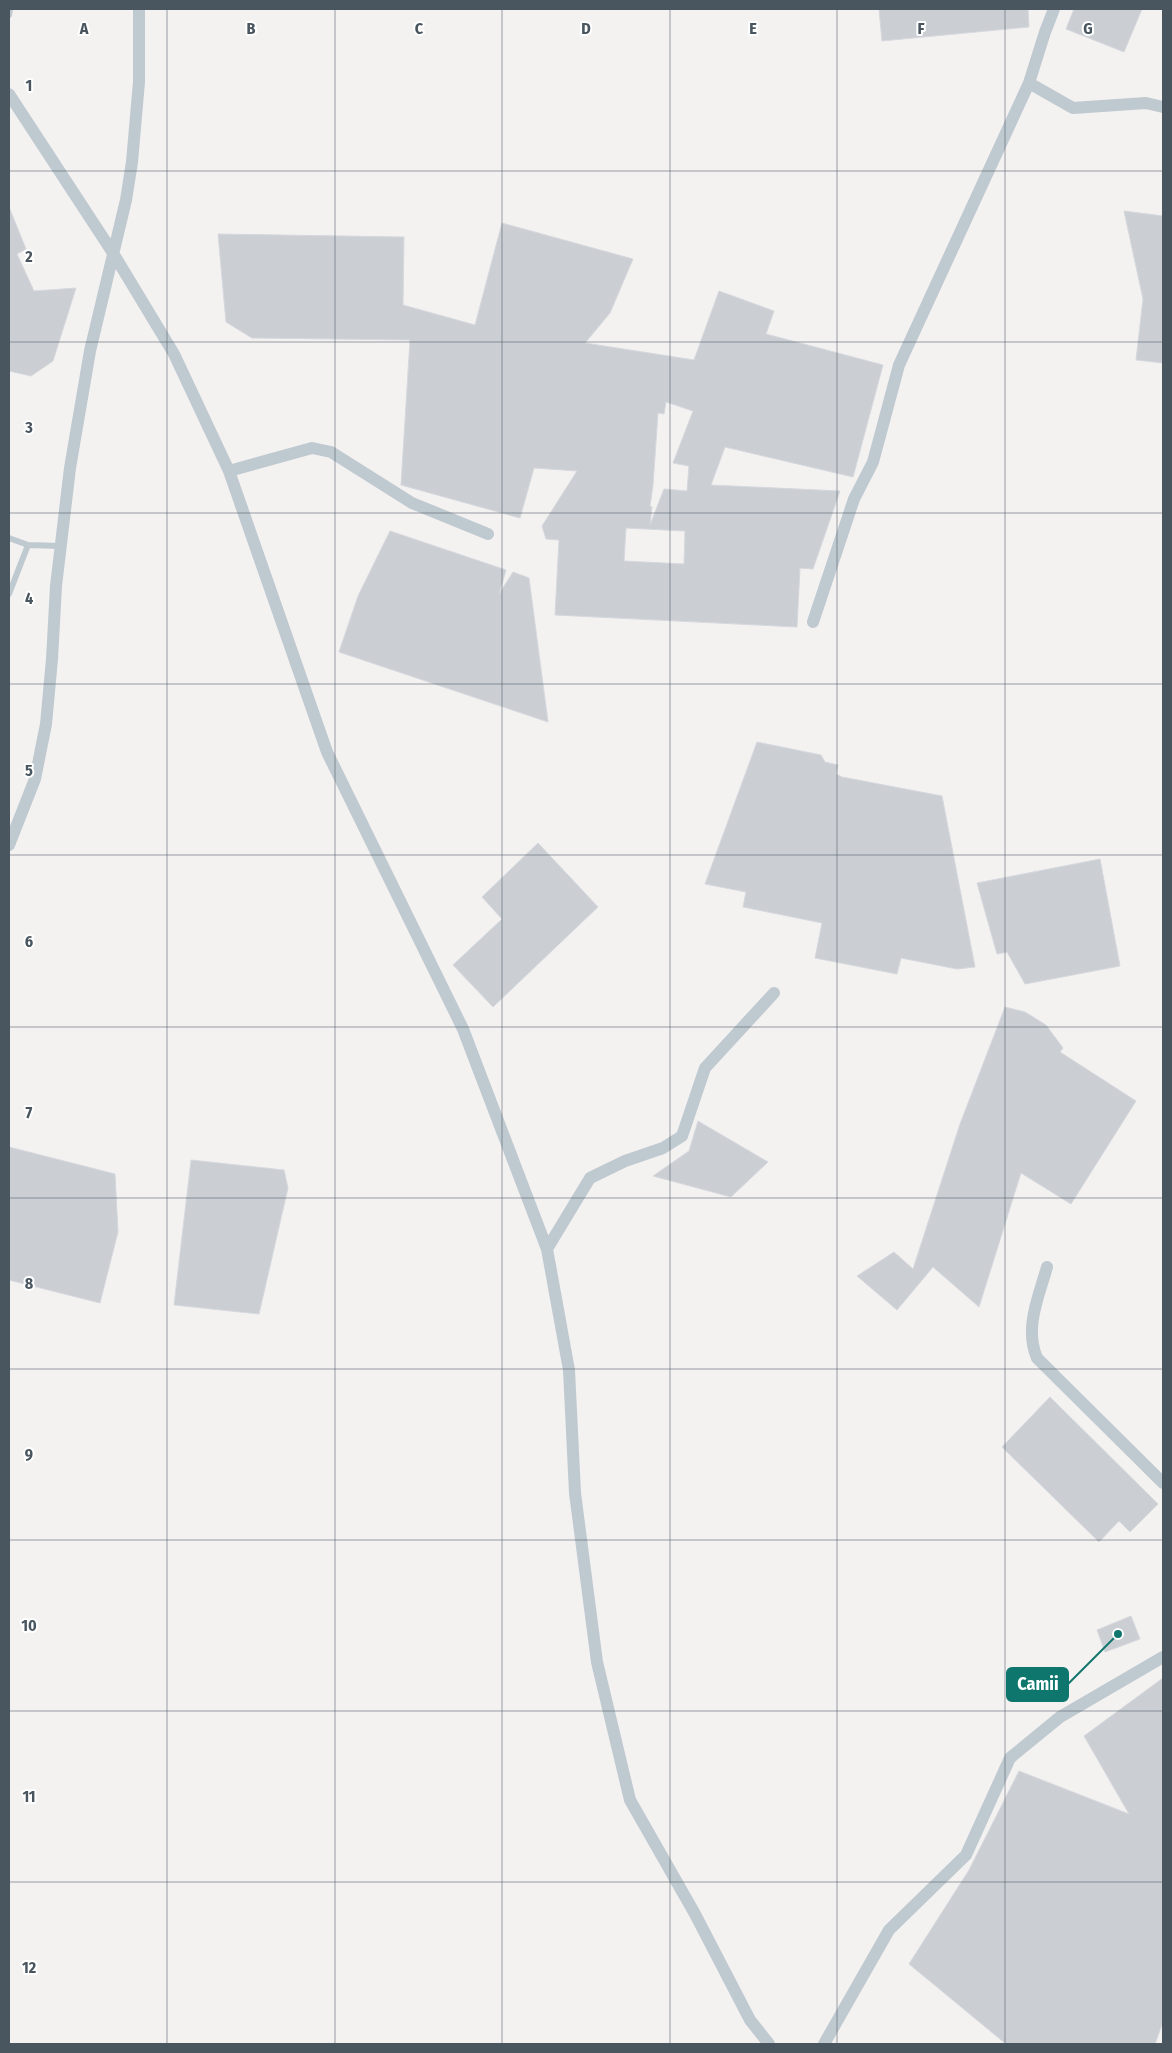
<svg xmlns="http://www.w3.org/2000/svg" width="1172" height="2053" viewBox="0 0 1172 2053" font-family="'Fira Sans Condensed',sans-serif">
	<style>
		.building { fill: #cbcfd4; stroke: #d5d8dd; fill-rule: evenodd }
		.lines { fill: none; stroke-linecap: round; stroke-linejoin: round }
		.lane { stroke: #bfc9d0; stroke-width: 6 }
		.street { stroke: #bfc9d0; stroke-width: 12 }
		.grid { fill: none; stroke: #49565f; stroke-width: 1; stroke-opacity: 0.55 }
		.grid-label { font-size: 16px; text-anchor: middle; font-weight: bold; fill: #49565f; stroke: #fff; stroke-width: 4; stroke-linejoin: round; paint-order: stroke }
		.leader { fill: none; stroke: #0f766e; stroke-width: 2 }
		.callout-dot { fill: #0f766e; stroke: #fff; stroke-width: 2 }
		.callout { fill: #0f766e; stroke: #0f766e; stroke-width: 2 }
		.callout-label { font-size: 18px; text-anchor: middle; font-weight: bold; fill: #fff }
	</style>
	<rect width="100%" height="100%" fill="#f4f1f1"/>
	<path class="building" d="M879,9h149l1,18 -147,14z
		M1074,9h68l-18,43 -58,-23z
		M9,207l17,42 -9,5 17,37 42,-3 -23,73 -22,15 -22,-5z
		M1124,211l39,5v147l-27,-3 7,-61z
		M502,223l131,36 -23,54 -25,30 109,17 25,-69 55,20 -8,23 117,31 -30,112 -128,-30 -14,38 129,6 -27,78 -13,-1 -3,59 -242,-12 4,-75 -13,-1 -4,-13 35,-55 -43,-3 -14,50 -119,-33 9,-145 -158,-2 -26,-16 -8,-88 186,3 -1,68 72,20zM666,402l27,9 -20,52 16,3 -2,25 -23,-2 -14,36 2,-18 -2,-1 3,-21 5,-72 6,1zM626,528l59,3 -1,33 -60,-3z
		M390,531l116,39 -7,24 14,-22 16,6 19,144 -209,-70 19,-56z
		M757,742l64,13 4,7 13,3 -2,9 6,3 100,19 33,171 -18,2 -56,-11 -4,16 -82,-16 7,-35 -79,-16 3,-15 -41,-8z
		M538,843l60,64 -105,100 -40,-42 49,-46 -20,-22z
		M1100,859l20,107 -95,18 -18,-32 -10,2 -20,-71z
		M1005,1007l20,5 21,13 17,23 -3,4 76,49 -65,103 -50,-31 -42,134 -46,-40 -36,43 -40,-34 37,-24 19,17 47,-145z
		M698,1121l70,41 -37,35 -78,-21 36,-25z
		M9,1147l106,27 3,58 -18,71 -91,-23z
		M191,1160l93,10 4,18 -29,126 -85,-9z
		M1050,1397l108,107 -28,28 -11,-11 -20,21 -97,-95z
		M1131,1616l9,23 -35,13 -8,-22z
		M1163,1678v344l-8,22h-149l-97,-80 60,-94 50,-99 110,43 -45,-78z"/>
	<g class="lines">
		<path class="lane" d="M9,15l1,-6
			M9,538l19,7 32,1
			M9,594l19,-49"/>
		<path class="street" d="M1029,83l44,25 73,-5 17,4
			M9,94l104,159 61,101 55,117 98,281 136,277 84,220 22,121 6,123 22,169 33,138 65,114 55,106 19,24
			M229,471l83,-23 19,4 81,51 76,31
			M813,622l41,-123 19,-37 26,-97 130,-282 16,-51 9,-23
			M9,845l26,-66 11,-55 6,-65 4,-73 14,-118 20,-117 36,-151 6,-38 7,-80v-73
			M547,1249l43,-71 35,-17 38,-13 19,-12 23,-68 69,-75
			M1047,1267c-8,29 -23,61 -10,91l126,125
			M824,2044l65,-114 77,-75 44,-97 50,-41 103,-60"/>
	</g>
	<path class="grid" d="M167,9v2035M335,9v2035M502,9v2035M670,9v2035M837,9v2035M1005,9v2035M9,171h1154M9,342h1154M9,513h1154M9,684h1154M9,855h1154M9,1027h1154M9,1198h1154M9,1369h1154M9,1540h1154M9,1711h1154M9,1882h1154"/>
	<g class="grid-label">
		<text x="84" y="34">A</text>
		<text x="251" y="34">B</text>
		<text x="419" y="34">C</text>
		<text x="586" y="34">D</text>
		<text x="753" y="34">E</text>
		<text x="921" y="34">F</text>
		<text x="1088" y="34">G</text>
		<text x="29" y="91">1</text>
		<text x="29" y="262">2</text>
		<text x="29" y="433">3</text>
		<text x="29" y="604">4</text>
		<text x="29" y="776">5</text>
		<text x="29" y="947">6</text>
		<text x="29" y="1118">7</text>
		<text x="29" y="1289">8</text>
		<text x="29" y="1460">9</text>
		<text x="29" y="1631">10</text>
		<text x="29" y="1802">11</text>
		<text x="29" y="1973">12</text>
	</g>
	<path class="leader" d="M1118 1634L1068 1684"/>
	<circle class="callout-dot" cx="1118" cy="1634" r="5"/>
	<rect class="callout" x="1007" y="1668" width="61" height="33" rx="5"/>
	<g class="callout-label">
		<text x="1038" y="1690">Camii</text>
	</g>
	<rect width="1172" height="2053" fill="none" stroke="#49565f" stroke-width="20"/>
</svg>
